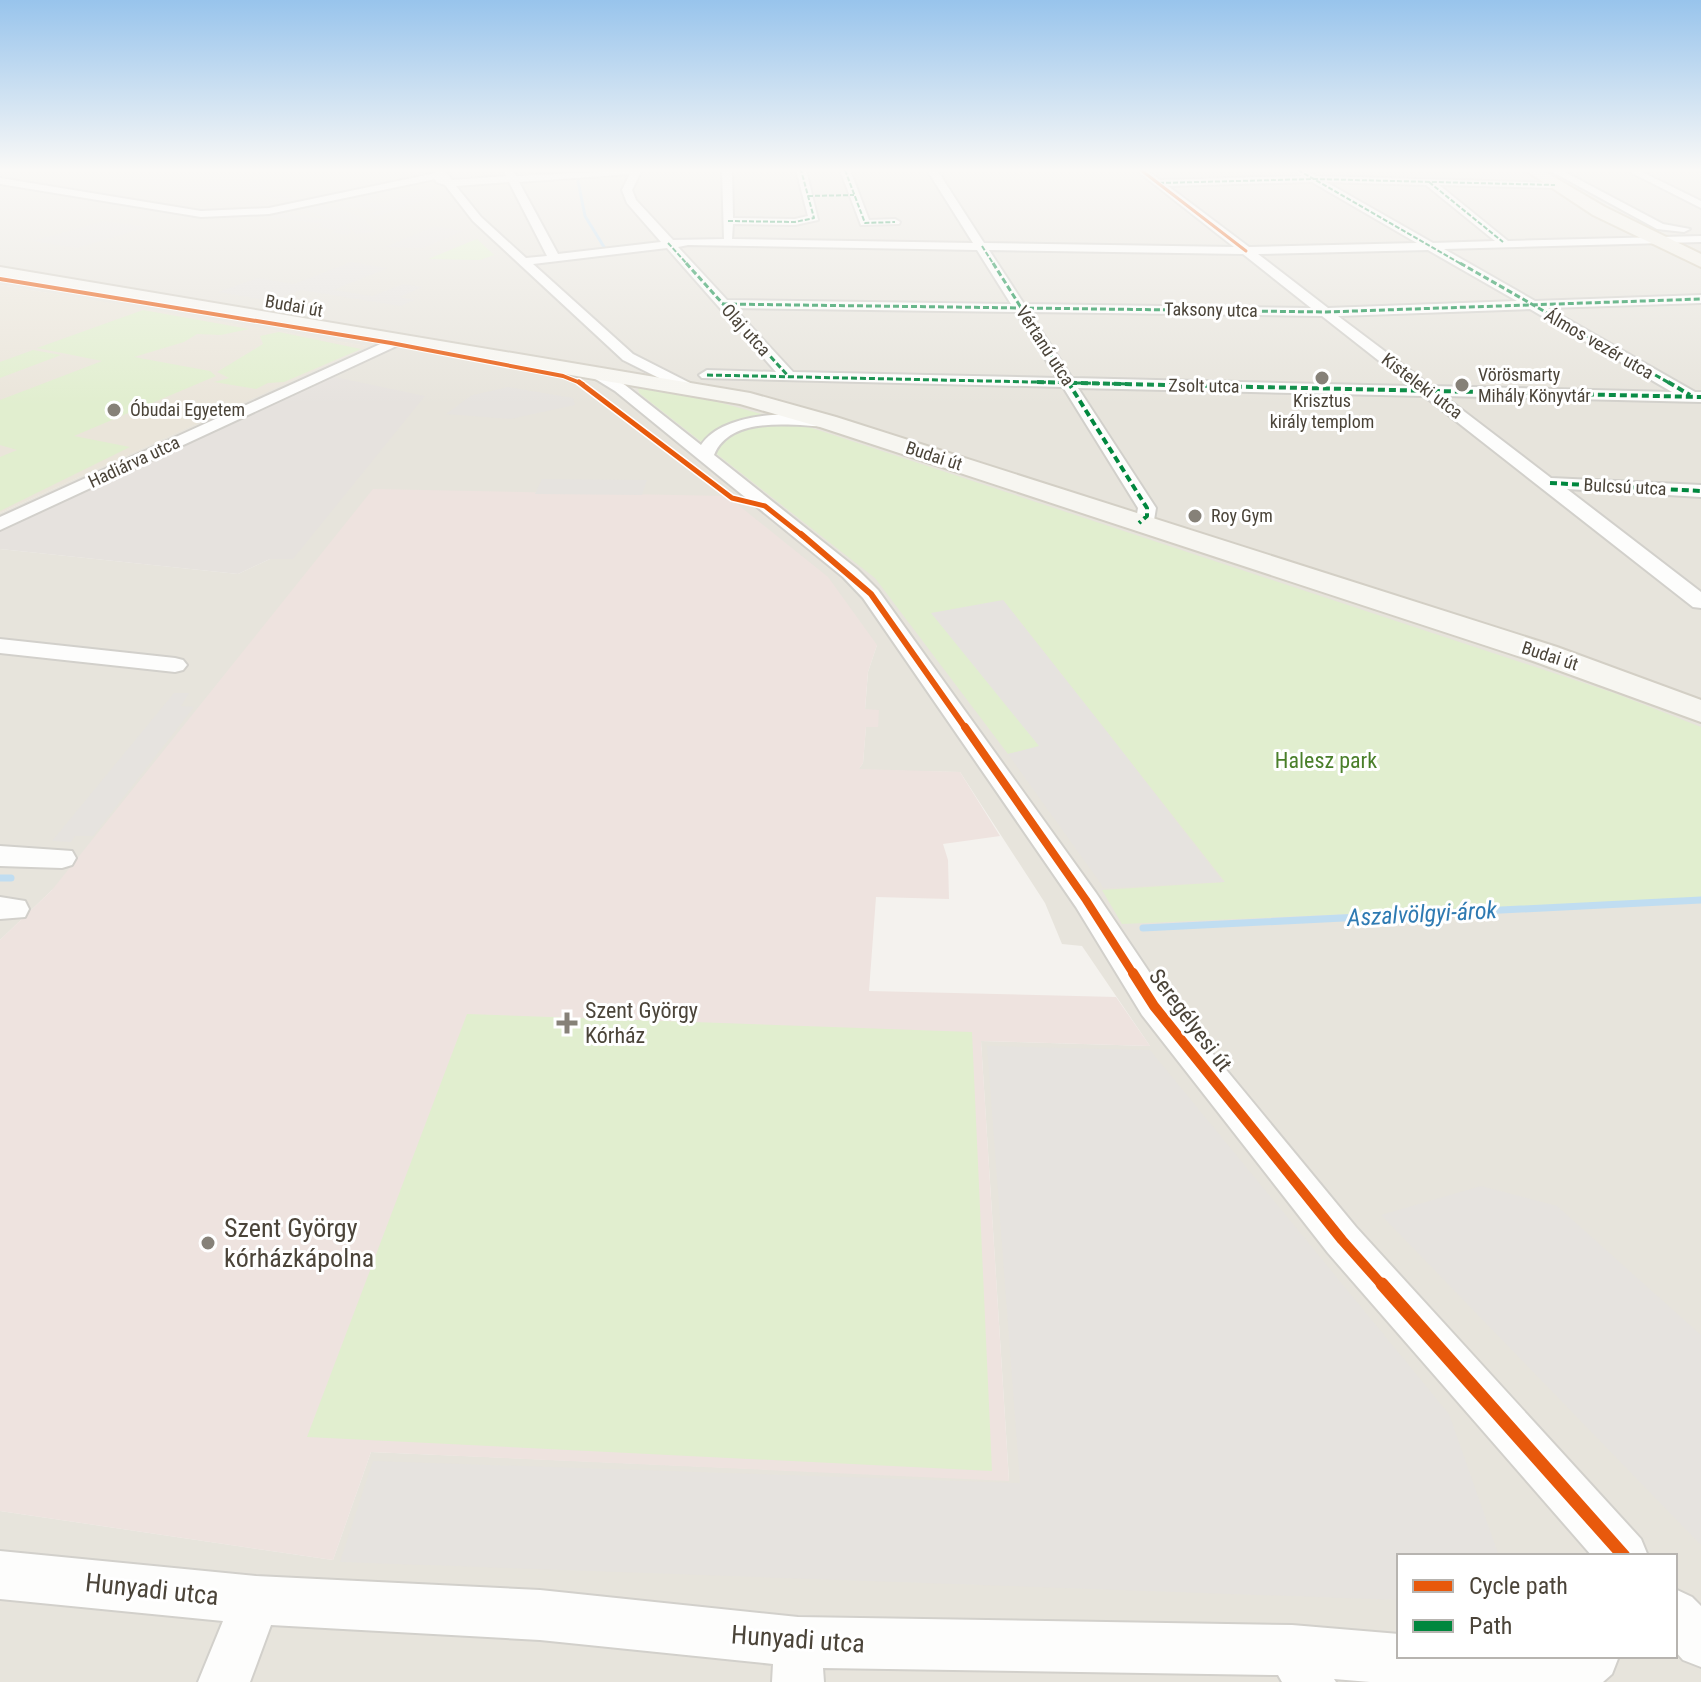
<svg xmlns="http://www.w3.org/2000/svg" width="1701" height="1682" viewBox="0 0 1701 1682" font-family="'Roboto Condensed',sans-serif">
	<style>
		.residential { fill: #e7e4dc; fill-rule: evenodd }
		.industrial { fill: #e6e2de }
		.education { fill: #eae5da }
		.medical { fill: #eee3df }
		.green { fill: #e1eecf }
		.parking { fill: #e6e3df }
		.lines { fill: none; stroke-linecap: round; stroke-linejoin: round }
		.stream-far1 { stroke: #c0ddf1; stroke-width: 3 }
		.stream { stroke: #c0ddf1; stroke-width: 7 }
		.street-casing { stroke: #d2d0cb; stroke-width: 4 }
		.secondary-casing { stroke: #d3cfc5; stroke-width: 4 }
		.primary-casing { stroke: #d6cebb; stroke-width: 4 }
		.street { fill: #fdfdfc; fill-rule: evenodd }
		.secondary { fill: #f7f6f1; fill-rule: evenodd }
		.primary { fill: #f2efe6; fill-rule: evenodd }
		.quiet-far2 { stroke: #00873e; stroke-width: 2; stroke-dasharray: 5 2; stroke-linecap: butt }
		.quiet-far1 { stroke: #00873e; stroke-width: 3; stroke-dasharray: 6 3; stroke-linecap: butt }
		.quiet { stroke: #00873e; stroke-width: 4; stroke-dasharray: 7 4; stroke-linecap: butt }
		.cycleway-far6-casing { stroke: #fff; stroke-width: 5 }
		.cycleway-far5-casing { stroke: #fff; stroke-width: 6 }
		.cycleway-far4-casing { stroke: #fff; stroke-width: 8 }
		.cycleway-far3-casing { stroke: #fff; stroke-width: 10 }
		.cycleway-far2-casing { stroke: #fff; stroke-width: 13 }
		.cycleway-far1-casing { stroke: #fff; stroke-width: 15 }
		.cycleway-casing { stroke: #fff; stroke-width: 18 }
		.cycleway-far6 { stroke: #e8590c; stroke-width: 3 }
		.cycleway-far5 { stroke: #e8590c; stroke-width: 4 }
		.cycleway-far4 { stroke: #e8590c; stroke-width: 5 }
		.cycleway-far3 { stroke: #e8590c; stroke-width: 6 }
		.cycleway-far2 { stroke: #e8590c; stroke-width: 8 }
		.cycleway-far1 { stroke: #e8590c; stroke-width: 10 }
		.cycleway { stroke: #e8590c; stroke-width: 13 }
		.poi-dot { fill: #868178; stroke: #fff; stroke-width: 3 }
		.labels { text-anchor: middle; stroke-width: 6; stroke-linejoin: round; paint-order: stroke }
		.far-street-label { font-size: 18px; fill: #4b4439; stroke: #fff }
		.far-poi-label { font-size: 18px; fill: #4b4439; stroke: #fff; text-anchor: start }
		.park-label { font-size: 22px; fill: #4a7f2a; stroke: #fff }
		.poi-label { font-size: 22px; fill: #4b4439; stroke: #fff; text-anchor: start }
		.street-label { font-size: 22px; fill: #4b4439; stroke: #fff }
		.water-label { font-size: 24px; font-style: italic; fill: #2e7ab2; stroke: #fff }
		.near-poi-label { font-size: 26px; fill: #4b4439; stroke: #fff; text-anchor: start }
		.near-street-label { font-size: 26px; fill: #4b4439; stroke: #fff }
	</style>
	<rect width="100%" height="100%" fill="#f4f2ee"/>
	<path class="residential" d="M0,170h1701v1512h-1701v-171l333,49 38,-108 638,28 -28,-439 169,5 -68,-100 -20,-2 -17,-41 -85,-131 -102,-2 5,-7 3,-37h12l-13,-16 3,-38 9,-27 -825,245 -52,50v-391l238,25 32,-15h23l37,-182 -330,154v-18l366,-167 -366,-61zM1399,1556h276v100h-276z"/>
	<path class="industrial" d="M330,376l95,20 -132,163h-23l-32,15 -238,-25v-18z"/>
	<path class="education" d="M0,285l142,23 226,38 -368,167z"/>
	<path class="medical" d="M373,489l354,7 101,81 49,68 -9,27 -3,37 14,1 -1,17h-12l-3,36 -4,6 101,3 40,64 -57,8 5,16 1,39 -73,-2 -7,94 247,6 34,49 -169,-5 28,440 -638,-29 -38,108 -333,-49v-571l52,-50z"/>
	<path class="green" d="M477,239l17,16 -14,5 -52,-1z
		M143,310l106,19 -28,6 -24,-1 -13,8 -50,15 76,14 6,5 -142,60 56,11 -130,64v-54l17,-7 -17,-5v-45l102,-39 -65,-13z
		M279,332l82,17 -77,33 -16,1 -12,6 -42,-7 15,-4 -12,-6 46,-28 -3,-8z
		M33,350l28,5 -61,23v-16z
		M638,387l69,12 108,30 799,264 87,34v172l-579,25 -20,-34 123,-8 -222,-282 37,147 -32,7 -133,-176 -236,-185z
		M467,1014l505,18 20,439 -685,-34z"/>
	<path class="parking" d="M150,170h93l-3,6 26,12 -4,2 42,11 -11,2 -57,-15 -17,5 -119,-15 17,-5 116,14 -15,-7z
		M426,188l10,1 -7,4 12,1 -60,21 -10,-1 11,-5 -48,-3 29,12 12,14 -19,2 -11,-13 6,11 -3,3 -15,-2 4,-3 -19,-3 5,-3 -52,-7 12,-4 50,7 -31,-11 16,-4 16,2v-1l32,-11 12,1 -15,6 16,2z
		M104,221l44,6 -71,21 -45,-7z
		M435,226l28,5 -40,17 -38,-1z
		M351,262l37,6 -55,22 39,6 31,-12 20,3 -24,10 15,3 -14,6 -99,-16 -30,11 -53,-9 40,-14 36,6z
		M508,387l65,11 2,7 -65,14 -64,-5 26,-19z
		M542,479l105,1 -5,15 -107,-1z
		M1003,600l109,138 111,144 -119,6 -96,-134 31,-8 -108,-133z
		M174,693h15l-8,13 13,1 -101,129h-18l-4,6 -19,-1z
		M987,1046l163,4 299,364 50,142h-100v44l-1059,-38 33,-101 647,22z
		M1481,1186l76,20 144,129v210l-320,-330z"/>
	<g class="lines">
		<path class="stream-far1" d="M577,176l8,40 19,31"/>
		<path class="stream" d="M0,878h11
			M1143,928l558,-28"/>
		<defs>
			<path id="street" d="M434,170h10l8,10 55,-4 -4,-6h10l3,6 126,-6 -10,20 4,10 37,40 51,-1 -2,-69h10l1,48 62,1 13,-3 -12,-46h10l12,50 -23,5 -62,-1 -1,15 241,4 -46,-73h10l47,73 250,4 -98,-77h11l13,10 142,-4 -9,-6h12l11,6 243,7 -4,5 -116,-3 69,56 193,-5v6l-257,7 91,52 166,-6v8l-153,5 147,84h6v10l-257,-6 107,82 150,7v12l-134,-8 134,103v16l-8,-1 -269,-211 -346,-8 78,120 -2,12 -15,9 -10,-6 8,-9 1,-6 -75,-121 -361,-9 -3,-3 8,-5 69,2 -109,-124 -134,16 100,90 57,29v6l-5,2 -62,-31 -150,-139 -28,-36 -9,-3 -1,-3 -166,35 -68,3 -201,-33v-6l201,33 68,-3 167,-35zM630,174l-8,16 5,13 34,39 -103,12 -39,-72zM509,182l38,74 -21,2 -45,-41 -25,-31zM1312,182l105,61 -168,4 -81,-61zM1326,182l100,3 69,56 -62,2zM688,245l289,5 34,54 -284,-4 -49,-53zM989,250l254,4 68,54 -287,-4zM1428,250l89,51 -189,7 -70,-54zM734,308l282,4 41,66 -264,-6zM1530,309l142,83 -241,-6 -93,-70zM1029,312l293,4 89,70 -339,-8z
				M840,170h10l19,50 26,-1 5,3 -1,2 -38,1z
				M1549,170h12l102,54 27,5 -6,3 -27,-3z
				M1626,170h12l63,31v7z
				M398,336l7,4 -2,3 -403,187v-13z
				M594,367l31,18 76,60c22,-34 98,-35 133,-26l2,3 -2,3 -6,2c-35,-2 -98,-12 -114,28l143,114 21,21 218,303 70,104 190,230 285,312 7,17h-56l-264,-303 -186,-238 -66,-108 -213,-309 -20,-21 -228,-186 -26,-16v-6z
				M0,639l175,19 8,2 4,5 -4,5 -8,2 -175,-19z
				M0,846l72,5 4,7 -4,7 -10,3 -62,-2z
				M0,897l25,4 4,8 -4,8 -25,2z
				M0,1551l256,25 284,14 258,27 494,8 107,9v22h220l-7,18 -9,8h-233l-36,-3 2,3h-54l-4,-7 -455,-7 1,14h-52l1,-18 -233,-24 -269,-15 -21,57h-52l25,-61 -223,-22z
				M1675,1589l17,8 9,9v61l-18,-7 -8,-9z"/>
			<path id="secondary" d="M0,267l750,126 86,24 721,230 144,53v22l-168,-61 -713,-234 -80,-23 -740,-127z"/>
			<path id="primary" d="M1525,170h17l63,37 96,47v13l-108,-52z"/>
		</defs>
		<use href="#street" class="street-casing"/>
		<use href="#secondary" class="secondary-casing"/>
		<use href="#primary" class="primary-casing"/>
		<use href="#street" class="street"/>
		<use href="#secondary" class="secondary"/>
		<use href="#primary" class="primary"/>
		<path class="quiet-far2" d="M845,170l20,53 30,-1
			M1298,170l165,95
			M1429,182l74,60
			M1159,183l155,-4 241,6
			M808,196l46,-1
			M728,221l67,1 19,-4 -13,-48
			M668,243l20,22
			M982,246l12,19"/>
		<path class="quiet-far1" d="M686,263l103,114
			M993,263l76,121
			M1460,263l211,121
			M722,304l604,8 375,-13
			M707,375l420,9"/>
		<path class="quiet" d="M1037,382l664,15
			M1068,382l79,126v8l-8,7
			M1668,382l22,13
			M1550,483l151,8"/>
		<defs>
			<path id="cycleway-far6" d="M1141,170l105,81"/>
			<path id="cycleway-far5" d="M0,279l391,64 172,33 20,8"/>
			<path id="cycleway-far4" d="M579,382l153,116 33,8 38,30"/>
			<path id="cycleway-far3" d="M801,534l70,60 95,135"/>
			<path id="cycleway-far2" d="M965,727l121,173 48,75"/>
			<path id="cycleway-far1" d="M1133,973l21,33 188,234 41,46"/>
			<path id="cycleway" d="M1382,1284l242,272"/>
		</defs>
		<use href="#cycleway-far6" class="cycleway-far6-casing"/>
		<use href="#cycleway-far5" class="cycleway-far5-casing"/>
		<use href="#cycleway-far4" class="cycleway-far4-casing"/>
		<use href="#cycleway-far3" class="cycleway-far3-casing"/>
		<use href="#cycleway-far2" class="cycleway-far2-casing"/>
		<use href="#cycleway-far1" class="cycleway-far1-casing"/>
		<use href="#cycleway" class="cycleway-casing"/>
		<use href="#cycleway-far6" class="cycleway-far6"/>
		<use href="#cycleway-far5" class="cycleway-far5"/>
		<use href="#cycleway-far4" class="cycleway-far4"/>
		<use href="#cycleway-far3" class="cycleway-far3"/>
		<use href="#cycleway-far2" class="cycleway-far2"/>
		<use href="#cycleway-far1" class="cycleway-far1"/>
		<use href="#cycleway" class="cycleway"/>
	</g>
	<linearGradient id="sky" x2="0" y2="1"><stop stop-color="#98c4ec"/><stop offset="0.42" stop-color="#faf9f7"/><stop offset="1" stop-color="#faf9f7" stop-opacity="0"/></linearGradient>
	<rect width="1701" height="405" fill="url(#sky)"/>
	<g class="poi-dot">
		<circle cx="1322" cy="378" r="8"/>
		<circle cx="1462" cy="385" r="8"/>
		<circle cx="114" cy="410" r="8"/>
		<circle cx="1195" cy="516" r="8"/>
		<path d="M563 1011h8v8h8v8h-8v8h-8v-8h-8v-8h8z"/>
		<circle cx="208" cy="1243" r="8"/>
	</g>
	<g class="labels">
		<g class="far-street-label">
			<text transform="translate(294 306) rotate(10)" y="6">Budai út</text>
			<text transform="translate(1211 310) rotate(1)" y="6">Taksony utca</text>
			<text transform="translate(746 330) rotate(48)" y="6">Olaj utca</text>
			<text transform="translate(1599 344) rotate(30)" y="6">Álmos vezér utca</text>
			<text transform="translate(1045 346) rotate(57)" y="6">Vértanú utca</text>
			<text transform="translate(1204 386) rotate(1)" y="6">Zsolt utca</text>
			<text transform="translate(1422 386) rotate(37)" y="6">Kisteleki utca</text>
			<text transform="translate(934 456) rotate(18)" y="6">Budai út</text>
			<text transform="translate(134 462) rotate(-25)" y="6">Hadiárva utca</text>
			<text transform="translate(1625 487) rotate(3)" y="6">Bulcsú utca</text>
			<text transform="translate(1550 656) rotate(18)" y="6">Budai út</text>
		</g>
		<g class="far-poi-label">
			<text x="1478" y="381">Vörösmarty<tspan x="1478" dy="21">Mihály Könyvtár</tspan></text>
			<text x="1322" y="407" text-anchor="middle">Krisztus<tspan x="1322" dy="21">király templom</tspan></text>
			<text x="130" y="416">Óbudai Egyetem</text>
			<text x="1211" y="522">Roy Gym</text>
		</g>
		<g class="park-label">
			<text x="1326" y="768">Halesz park</text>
		</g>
		<g class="poi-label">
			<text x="585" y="1018">Szent György<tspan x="585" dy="25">Kórház</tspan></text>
		</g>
		<g class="street-label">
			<text transform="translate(1191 1020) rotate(53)" y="8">Seregélyesi út</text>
		</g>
		<g class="water-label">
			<text transform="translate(1422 914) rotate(-3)" y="8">Aszalvölgyi-árok</text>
		</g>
		<g class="near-poi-label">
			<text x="224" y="1237">Szent György<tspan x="224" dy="30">kórházkápolna</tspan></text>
		</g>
		<g class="near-street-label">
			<text transform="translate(152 1589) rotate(6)" y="9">Hunyadi utca</text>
			<text transform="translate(798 1639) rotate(4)" y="9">Hunyadi utca</text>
		</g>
	</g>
	<rect x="1397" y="1554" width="280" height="104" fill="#ffffff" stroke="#b7b4b0" stroke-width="2"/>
	<rect x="1413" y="1580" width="40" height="12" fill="#e8590c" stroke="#b7b4b0" stroke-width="2"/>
	<text x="1469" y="1594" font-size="24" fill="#4b4439">Cycle path</text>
	<rect x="1413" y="1620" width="40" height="12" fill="#00873e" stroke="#b7b4b0" stroke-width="2"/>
	<text x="1469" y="1634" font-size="24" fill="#4b4439">Path</text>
</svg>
